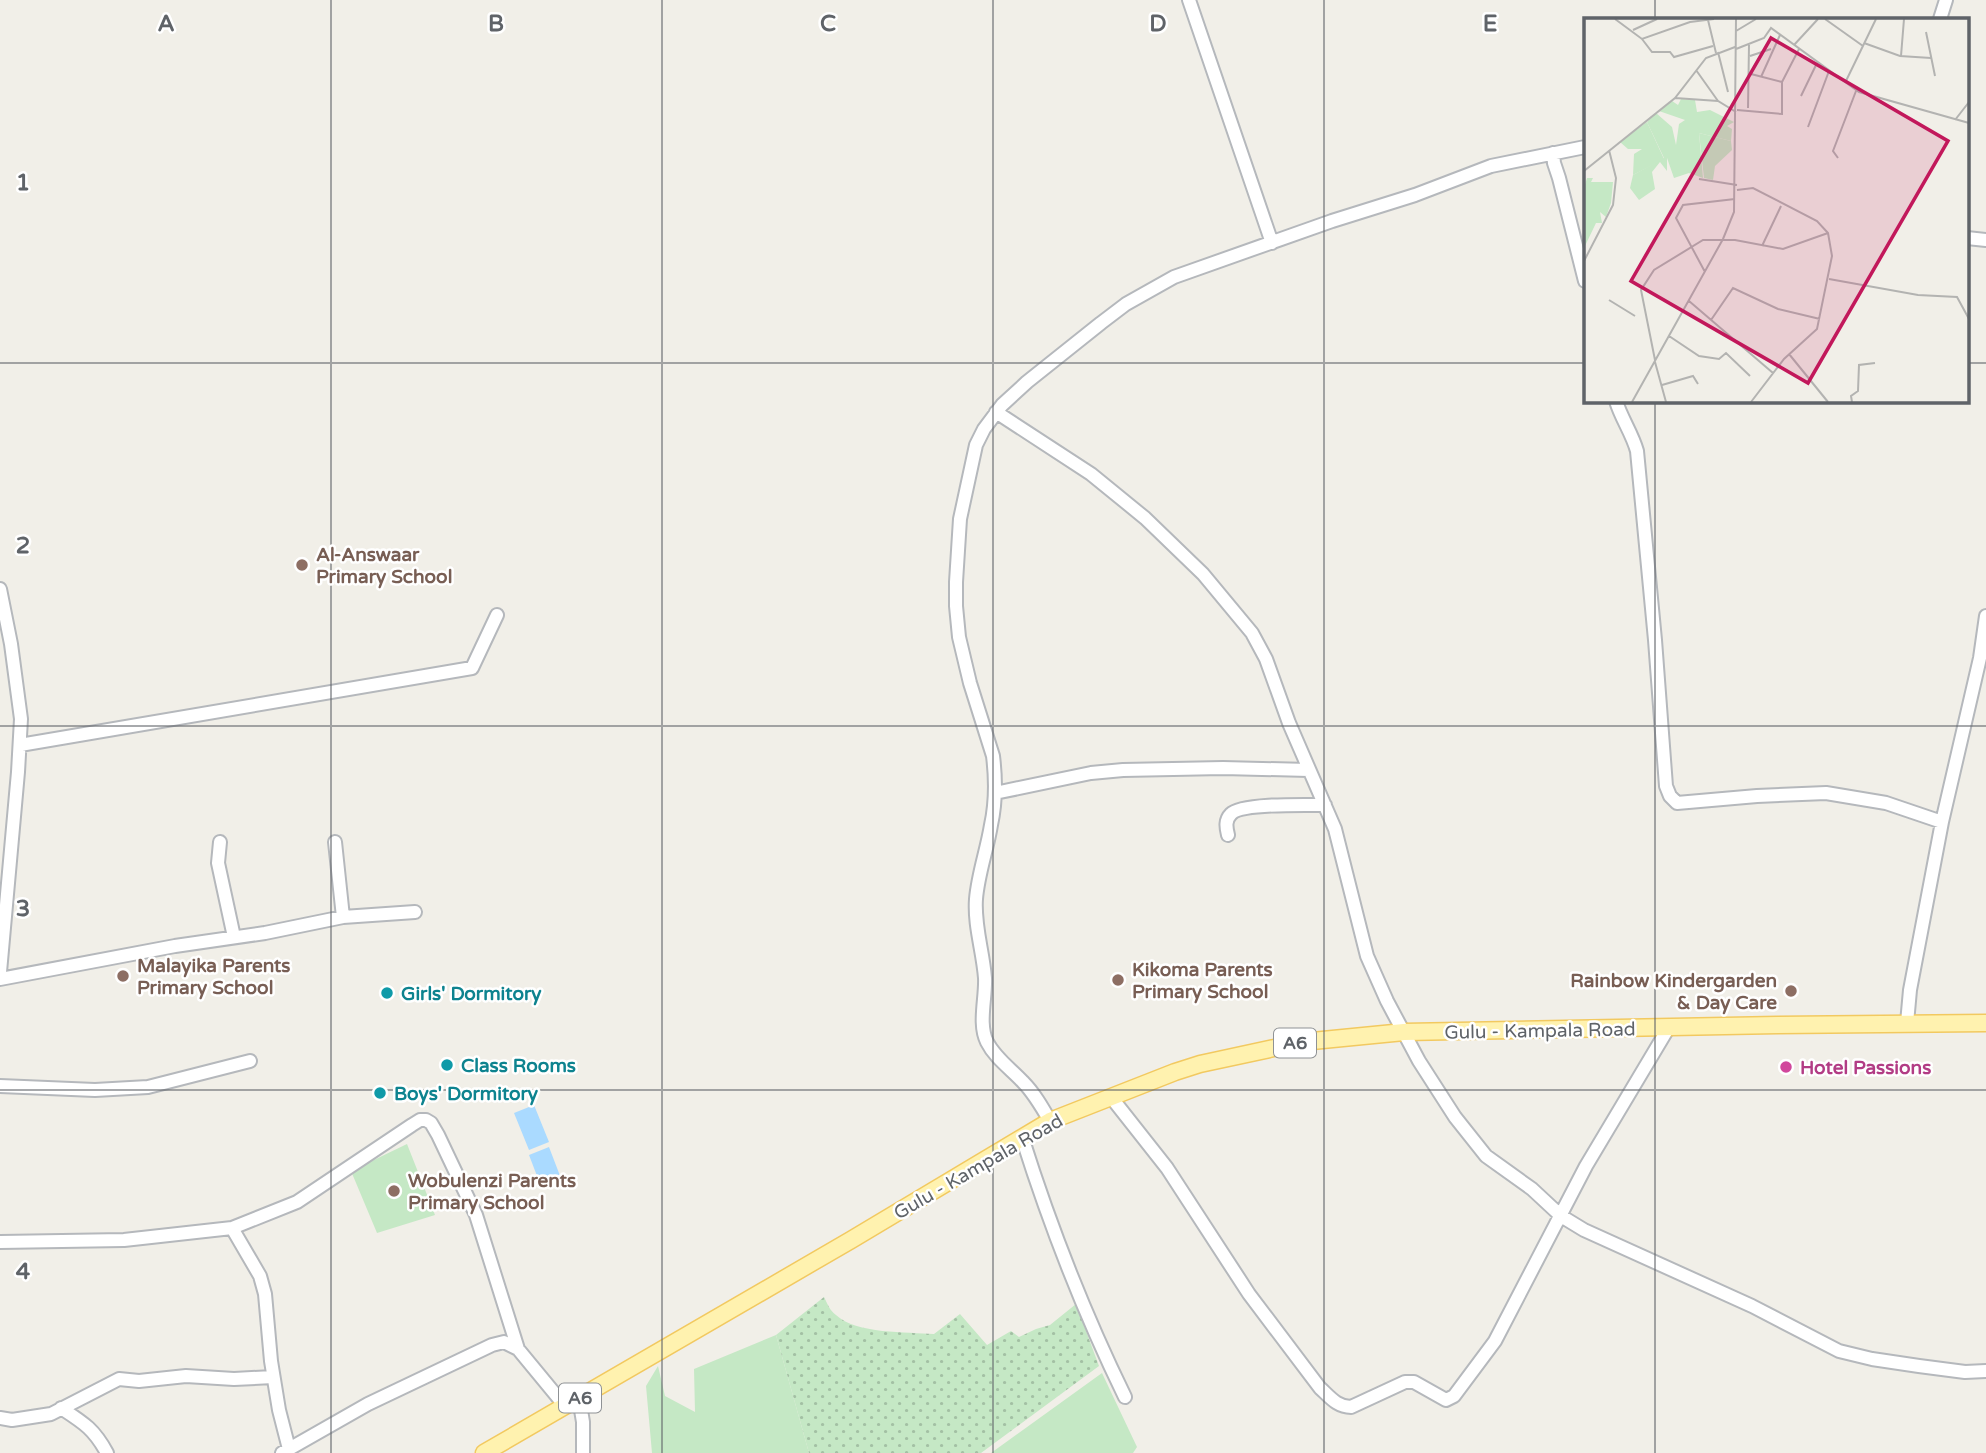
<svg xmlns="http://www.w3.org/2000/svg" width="1986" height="1453" viewBox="0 0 1986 1453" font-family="'Varela Round',sans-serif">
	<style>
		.grass { fill: #c5e8c5 }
		.park { fill: url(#park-dots) }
		.water { fill: #aadaff }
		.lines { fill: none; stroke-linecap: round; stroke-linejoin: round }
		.minor-casing { stroke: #b5b8bc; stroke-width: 16 }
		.major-casing { stroke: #f2c960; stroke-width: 19 }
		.minor { stroke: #fff; stroke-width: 12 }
		.major { stroke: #fff2af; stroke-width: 16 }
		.grid { fill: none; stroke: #5f6368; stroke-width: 2; stroke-opacity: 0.55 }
		.education-dot { fill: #8d6e63; stroke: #fff; stroke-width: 2.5 }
		.culture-dot { fill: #0f9aa8; stroke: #fff; stroke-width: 2.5 }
		.hotel-dot { fill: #d1479c; stroke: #fff; stroke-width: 2.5 }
		.labels { text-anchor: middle; stroke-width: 5; stroke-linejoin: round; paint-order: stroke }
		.shield { fill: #fff; stroke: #8f9295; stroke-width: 2 }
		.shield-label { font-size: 18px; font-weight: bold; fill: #5f6368 }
		.education-label { font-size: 19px; font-weight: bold; fill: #785e54; stroke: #fff; text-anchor: start }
		.culture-label { font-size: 19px; font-weight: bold; fill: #0d838f; stroke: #fff; text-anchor: start }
		.street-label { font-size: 19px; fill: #5f6368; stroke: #fff }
		.hotel-label { font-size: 19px; font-weight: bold; fill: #b23c85; stroke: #fff; text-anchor: start }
		.inset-road { fill: none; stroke: #b3b3b1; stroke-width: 2 }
		.view { fill: #c2185b; fill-opacity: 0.15; stroke: #c2185b; stroke-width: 3.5 }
		.inset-edge { fill: none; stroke: #5f6368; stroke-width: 3.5 }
		.grid-label { font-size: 23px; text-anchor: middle; font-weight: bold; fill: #5f6368; stroke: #fff; stroke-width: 5; stroke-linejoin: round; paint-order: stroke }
	</style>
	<defs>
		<pattern id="park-dots" width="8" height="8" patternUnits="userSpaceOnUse" patternTransform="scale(1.75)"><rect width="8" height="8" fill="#c5e8c5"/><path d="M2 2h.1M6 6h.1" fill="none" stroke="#a3c0a4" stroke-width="1.8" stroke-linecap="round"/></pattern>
	</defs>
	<rect width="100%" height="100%" fill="#f1efe8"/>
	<path class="grass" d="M407,1144l28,71 -58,18 -26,-62z
		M776,1335l33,118h-157l-6,-67 12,-20 7,30 30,16 -1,-43z
		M1102,1373l35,74 -4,6h-142z"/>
	<path class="park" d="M824,1297c3,6 6,14 12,18 20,19 71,17 98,19l26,-20 27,31 24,-14 8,6 17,-8 14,-4 26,-21 23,62 -118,87h-172l-33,-118z"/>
	<path class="water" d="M534,1105l15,37 -20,8 -15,-37z
		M549,1147l13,34 -20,8 -13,-34z"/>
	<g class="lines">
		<defs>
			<path id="minor" d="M1189,0l83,243
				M1940,19l6,-19
				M1553,153l1,10 5,15 26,103
				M1967,238l19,2
				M1616,401c5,17 16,32 21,50l18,189 11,146 4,10 7,7 80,-7 69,-3 60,10 56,19
				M996,412l95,62 54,44 58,56 49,59 14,26 23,64 46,106 32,127 20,45 32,60 36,56 31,39 46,33 29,27 23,14 168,76 87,45 33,8 47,7 46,6 21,-1
				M0,589l11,55 10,75 -3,53 -18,200
				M20,745l452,-77 25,-53
				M995,793l96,-20 32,-3 100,-2 86,2
				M1228,835c-2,-8 -3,-15 3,-21 10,-11 76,-9 94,-9
				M220,842l-2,21 16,74
				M335,842l8,75
				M0,979l175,-33 90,-13 78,-16 72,-5
				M1907,1023l3,-33 32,-168 38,-164 6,-42
				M0,1086l95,4 53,-3 102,-26
				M1111,1097l56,71 82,126 71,94c10,9 17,19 31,19l54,-25h9l32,18 8,-4 41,-55 91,-175 83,-139
				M1050,1121c-8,-14 -16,-28 -27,-39 -12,-13 -28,-24 -36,-40 -9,-18 -1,-44 -2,-64 -2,-27 -11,-52 -9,-79 2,-25 11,-49 15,-74 5,-23 5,-45 2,-69l-23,-73 -11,-46 -3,-31v-24l4,-63 16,-74 8,-16 18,-24 25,-23 74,-59 25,-19 48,-27 158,-56 83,-26 76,-29 94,-19
				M1022,1137c28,89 62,176 103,260
				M232,1228l28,48 5,18 6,67 8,49 10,39
				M0,1242l124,-2 108,-12 65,-26 115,-77 8,-5h6l5,3 7,12 38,80 42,134 47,57
				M579,1398l4,24v31
				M61,1408c23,15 33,21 46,45
				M0,1418l12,2 39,-6 68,-35 20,2 47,-5 48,3 39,-2
				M282,1453l86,-49 124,-59 12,-3 14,7"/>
			<path id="major" d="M484,1453l367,-213 199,-119 125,-49 25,-8 102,-22 102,-10 374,-7 208,-2"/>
		</defs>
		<use href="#minor" class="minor-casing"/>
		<use href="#major" class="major-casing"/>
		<use href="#minor" class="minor"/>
		<use href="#major" class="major"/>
	</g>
	<path class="grid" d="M331,0v1453M662,0v1453M993,0v1453M1324,0v1453M1655,0v19M0,363h1585M1967,363h19M1655,401v1052M0,726h1986M0,1090h1986"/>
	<g class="education-dot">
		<circle cx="302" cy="565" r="7"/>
		<circle cx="123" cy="976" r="7"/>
		<circle cx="1118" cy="980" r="7"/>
		<circle cx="1791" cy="991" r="7"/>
		<circle cx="394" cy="1191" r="7"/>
	</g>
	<g class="culture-dot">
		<circle cx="387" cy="993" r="7"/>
		<circle cx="447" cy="1065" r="7"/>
		<circle cx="380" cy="1093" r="7"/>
	</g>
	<circle class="hotel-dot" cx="1786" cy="1067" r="7"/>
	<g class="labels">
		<g class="shield">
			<rect x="1274" y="1028.5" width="42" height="29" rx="5"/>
			<rect x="559" y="1383.5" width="42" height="29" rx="5"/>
		</g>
		<g class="shield-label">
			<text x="1295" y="1049">A6</text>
			<text x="580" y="1404">A6</text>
		</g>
		<g class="education-label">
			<text x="316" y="561">Al-Answaar<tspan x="316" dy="22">Primary School</tspan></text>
			<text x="137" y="972">Malayika Parents<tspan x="137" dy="22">Primary School</tspan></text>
			<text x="1132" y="976">Kikoma Parents<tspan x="1132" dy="22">Primary School</tspan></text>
			<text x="1777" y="987" text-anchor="end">Rainbow Kindergarden<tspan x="1777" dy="22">&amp; Day Care</tspan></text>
			<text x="408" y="1187">Wobulenzi Parents<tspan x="408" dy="22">Primary School</tspan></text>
		</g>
		<g class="culture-label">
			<text x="401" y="1000">Girls' Dormitory</text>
			<text x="461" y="1072">Class Rooms</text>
			<text x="394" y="1100">Boys' Dormitory</text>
		</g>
		<g class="street-label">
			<text transform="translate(1540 1030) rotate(-1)" y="7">Gulu - Kampala Road</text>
			<text transform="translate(978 1166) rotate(-30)" y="7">Gulu - Kampala Road</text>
		</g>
		<g class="hotel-label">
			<text x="1800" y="1074">Hotel Passions</text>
		</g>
	</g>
	<g transform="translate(1584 18)">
		<rect width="385" height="385" fill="#f1efe8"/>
		<path d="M97,81l14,1 2,12 13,-2 24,12 -7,4 5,3 -1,12 -32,-8 4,45 -14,-5 -15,5 -7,-20v13l-7,-9 -8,10 3,17 -16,11 -9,-12 3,-13 31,-17 -17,-36 9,-9 16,14 4,18 3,-21 6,-4 -26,-9 13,-10 6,4zM9,160l-2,4h22l-2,21 -5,14 -6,-5 2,11h-6l-12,25v-60l3,-10z" fill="#c5e8c5"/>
		<path d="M63,104l17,37 -31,16 1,-21 8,-5h-14l-8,-7z" fill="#c5e8c5"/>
		<path d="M115,115l32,8 1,9 -17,16 -2,14 -9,-2z" fill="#c5e8c5"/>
		<path class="inset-road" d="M31,1l27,20 48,-17 24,-3M241,1l38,27M124,2l8,33M49,12l24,-11M152,13l20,-12M342,14l9,44M58,21l10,13h18l4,5 39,-11M280,25l36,13 31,2M210,27l24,-26M152,31l28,-11 7,-10 88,64 110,31M134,34l10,40M166,38l21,-7M317,38l3,-37M112,52l22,31M167,56l31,8M177,59l19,-42M261,65l31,-64M217,78l16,-33M91,80l43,3 18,11M164,90l1,-63M153,92l45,4v-32l17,-33M371,102l14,-18M224,109l21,-56M254,140l-5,-7 23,-60M0,153l91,-73 31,-40 29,-11M115,161l38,6M153,172l16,-2 64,33 11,12 4,23 -15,73 -33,30 -33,43M178,228l19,-40M0,243l29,-56 3,-27 -7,-28M121,254l-29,-54 7,-13 52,-6M245,261l89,16 39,2 12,22M25,282l26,16M105,283l84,72M127,302l22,-32 45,21 42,10M85,318l30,20 20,3 7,-6 24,23M205,336l39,48M71,342l-14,-70 13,-20 49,-30h32l48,9 45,-16M71,344l11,40M78,367l31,-9 5,8M48,384l91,-163 11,-27 2,-193M268,384l-1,-6 7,-5 1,-26 16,-2"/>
		<path class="view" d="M187,20l177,103 -140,242 -177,-102z"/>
		<rect width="385" height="385" class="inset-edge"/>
	</g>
	<g class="grid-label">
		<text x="166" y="31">A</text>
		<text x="496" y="31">B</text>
		<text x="828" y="31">C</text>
		<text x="1158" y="31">D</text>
		<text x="1490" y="31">E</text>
		<text x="23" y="190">1</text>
		<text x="23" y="553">2</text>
		<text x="23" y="916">3</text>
		<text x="23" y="1279">4</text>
	</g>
</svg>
